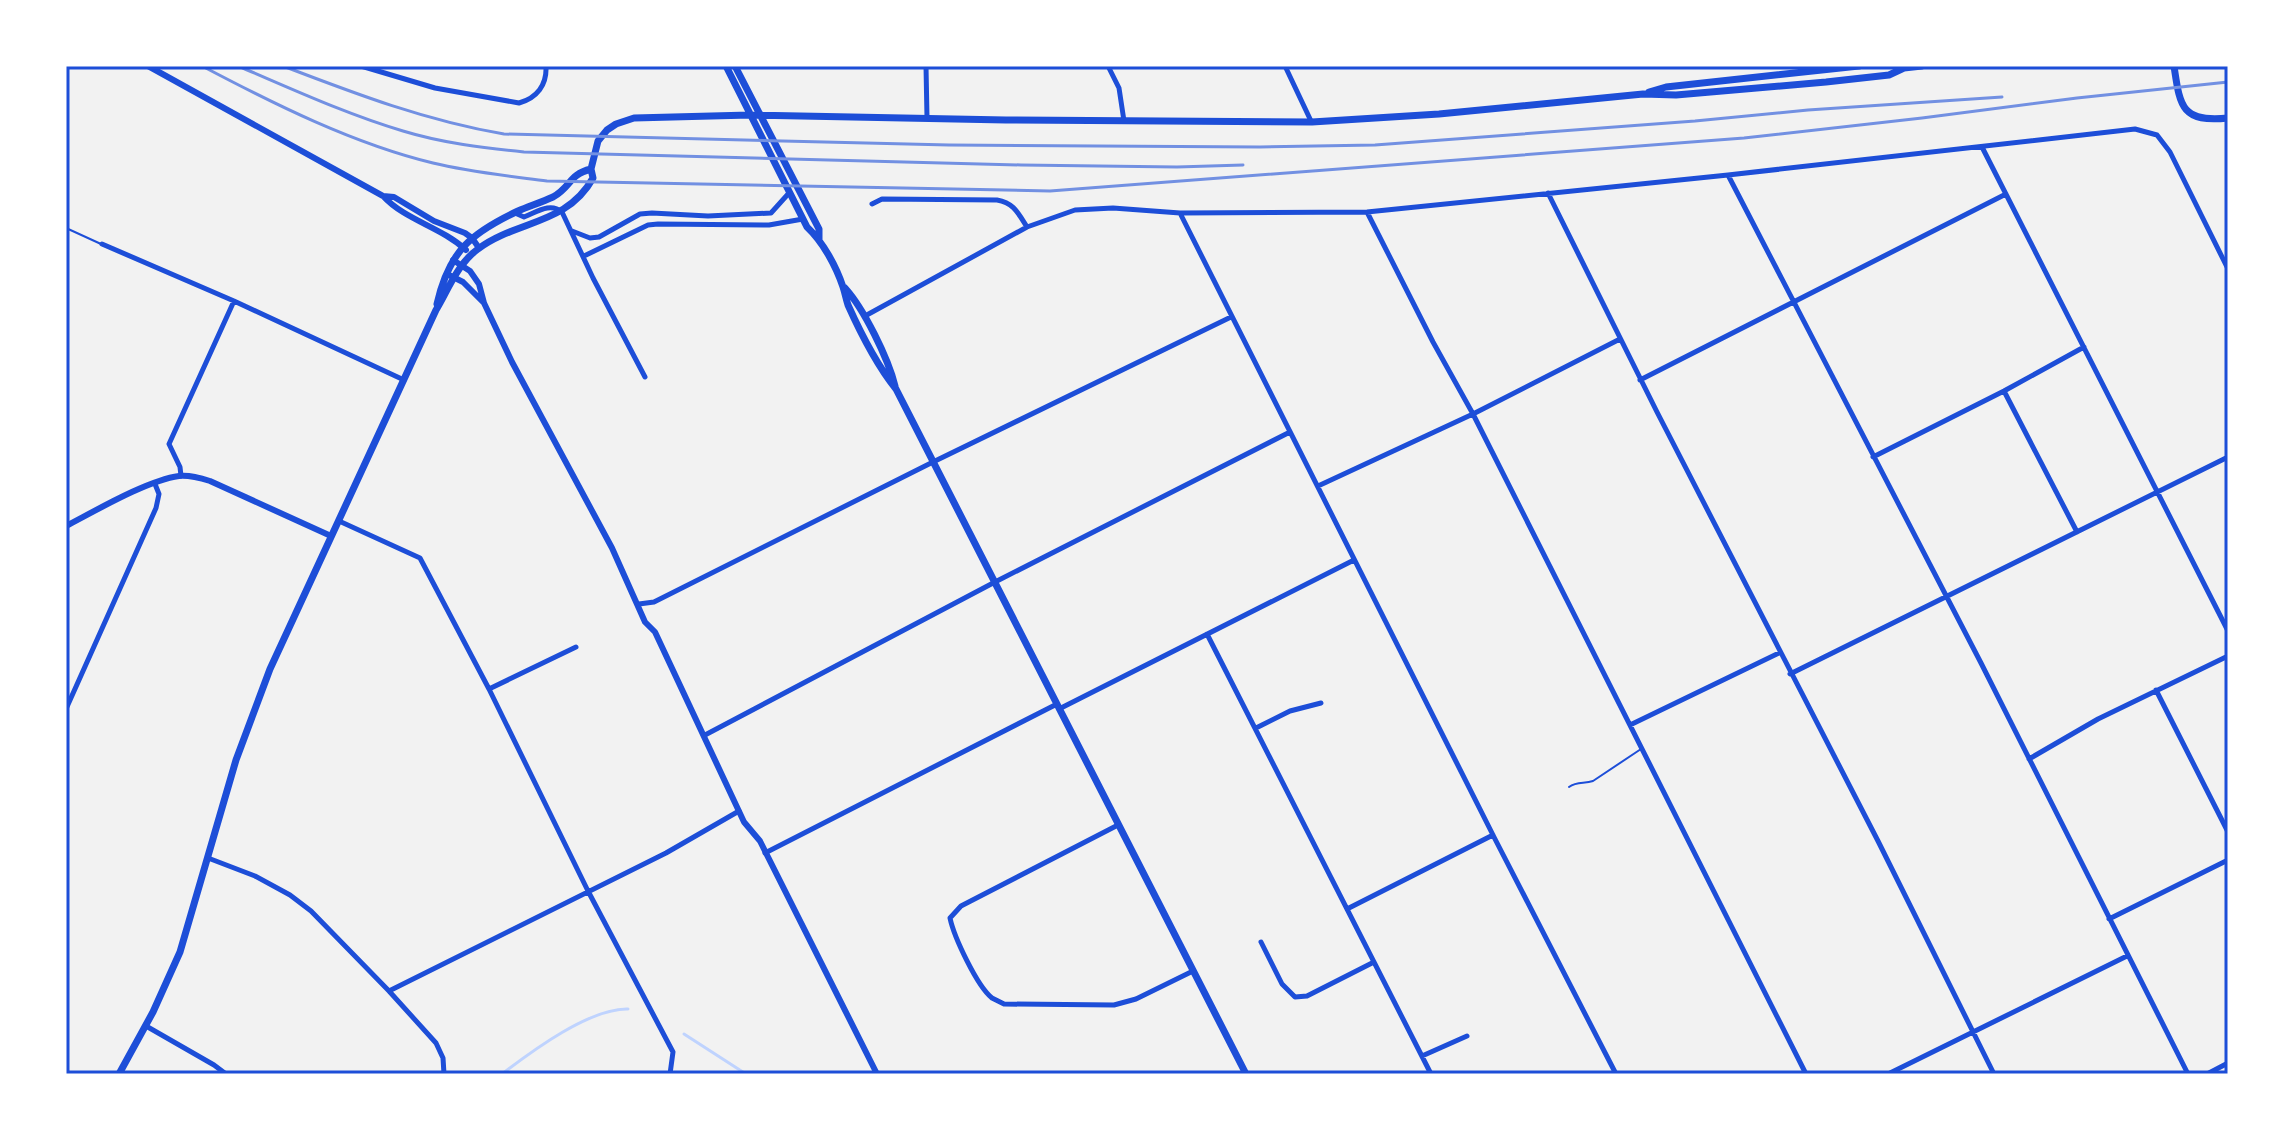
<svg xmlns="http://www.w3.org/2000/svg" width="2294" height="1140" viewBox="0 0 2294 1140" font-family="Figtree,sans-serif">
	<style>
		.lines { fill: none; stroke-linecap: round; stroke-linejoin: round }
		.stream { stroke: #bfd3fe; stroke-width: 3 }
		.service { stroke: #1d4ed8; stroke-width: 2 }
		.minor { stroke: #1d4ed8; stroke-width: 5 }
		.tertiary { stroke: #1d4ed8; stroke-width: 6 }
		.primary { stroke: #1d4ed8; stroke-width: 7 }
		.rail { stroke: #7290e2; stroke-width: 3 }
		.neatline { fill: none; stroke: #1d4ed8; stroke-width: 3 }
	</style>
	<rect width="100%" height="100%" fill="#f2f2f2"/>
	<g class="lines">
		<path class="stream" d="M684,1034l62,40
			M502,1074c30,-23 88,-66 126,-65"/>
		<path class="service" d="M66,228l35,16
			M1569,787c8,-6 15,-3 24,-6l48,-32"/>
		<path class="minor" d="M361,66l74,22 84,15c18,-5 28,-18 27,-37
			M926,66l1,52
			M1108,66l11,22 5,33
			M1285,66l26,55
			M1982,147l246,484
			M1728,175l253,488 207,411
			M1548,193l109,219 221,429 116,233
			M872,204l10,-5 115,1c17,3 21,13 30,27
			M1367,212l66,130 40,72 333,660
			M515,213l9,4c13,-5 26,-15 38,-5l31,66 52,99
			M1180,213l315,626 121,235
			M572,231l18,7 9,-1 41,-23 12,-1 56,3 63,-3 18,-20
			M102,244l132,57 170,79
			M584,256l64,-31 10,-1 111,1 34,-6
			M865,316l162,-89 48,-17 38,-2 67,5 187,-1 361,-37 407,-46 22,6 13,17 58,117
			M1640,380l366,-186
			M2004,391l73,141
			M1873,457l131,-66 80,-44
			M181,476l-1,-9 -11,-23 65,-143
			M1318,486l155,-72 147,-75
			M339,521l81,37 69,131 99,202 85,161 -3,22
			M639,604l15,-2 279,-140 298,-145
			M1207,634l224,440
			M1790,674l438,-217
			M489,689l87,-42
			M2156,690l72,142
			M66,709l90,-201 3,-14 -4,-10
			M1059,709l295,-149
			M1630,725l149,-72
			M1256,728l34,-17 31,-8
			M705,735l290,-153 295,-150
			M2029,759l69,-40 130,-63
			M1118,825l-157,81 -11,12c4,19 27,68 42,80 2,1 10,5 12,6l110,1 22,-6 57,-28
			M765,853l292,-149
			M208,858l47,18 35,19 21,16 78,80 47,52 7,15 1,16
			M1347,909l146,-74
			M2109,919l119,-59
			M1261,942l21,42 13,13 12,-1 67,-34
			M389,991l277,-138 73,-42
			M146,1026l68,39 12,9
			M1422,1056l45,-20
			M1888,1074l239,-118
			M2207,1074l21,-11"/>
		<path class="tertiary" d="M148,66l235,130c22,24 58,31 83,54
			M360,66h1
			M383,196l11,1 40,24 31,12 7,5 7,10
			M453,260l17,11 9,13 5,19 28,59 100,186 33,74 10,10 89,190 16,19 117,233
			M447,274l16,8 21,21
			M66,526c29,-15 82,-46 113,-50 11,-1 21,2 31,5l121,55"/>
		<path class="primary" d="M726,66l81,161c16,15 29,39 36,60 2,6 3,12 5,18 13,29 28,59 48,84l350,685
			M735,66l84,163v10
			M2174,66c6,40 7,57 54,52
			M1649,92l17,-5 193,-21
			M845,288c19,21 43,70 50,98
			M437,304c12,-53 34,-71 81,-93 12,-5 24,-9 35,-14 19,-11 15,-22 38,-28
			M119,1074l34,-62 27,-60 56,-192 34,-91 166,-359c12,-20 22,-47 42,-61 39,-29 89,-24 115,-71l-2,-9 7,-28 9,-11 9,-6 18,-6 116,-3 256,5 306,2 127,-8 204,-20 33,1 150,-13 63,-7 15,-7 18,-2"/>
		<path class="rail" d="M202,66c72,38 152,78 231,97 37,9 76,13 114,18l503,10 694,-53 178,-20 155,-20 151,-16
			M238,66c54,23 108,48 165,65 39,12 81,17 121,21l497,13 156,2 66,-2
			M283,66c73,28 144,55 221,68l445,11 311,2 115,-2 320,-24 113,-11 194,-13"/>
	</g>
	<rect width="2294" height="1140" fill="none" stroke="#ffffff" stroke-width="136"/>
	<rect x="68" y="68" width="2158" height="1004" class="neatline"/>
</svg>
